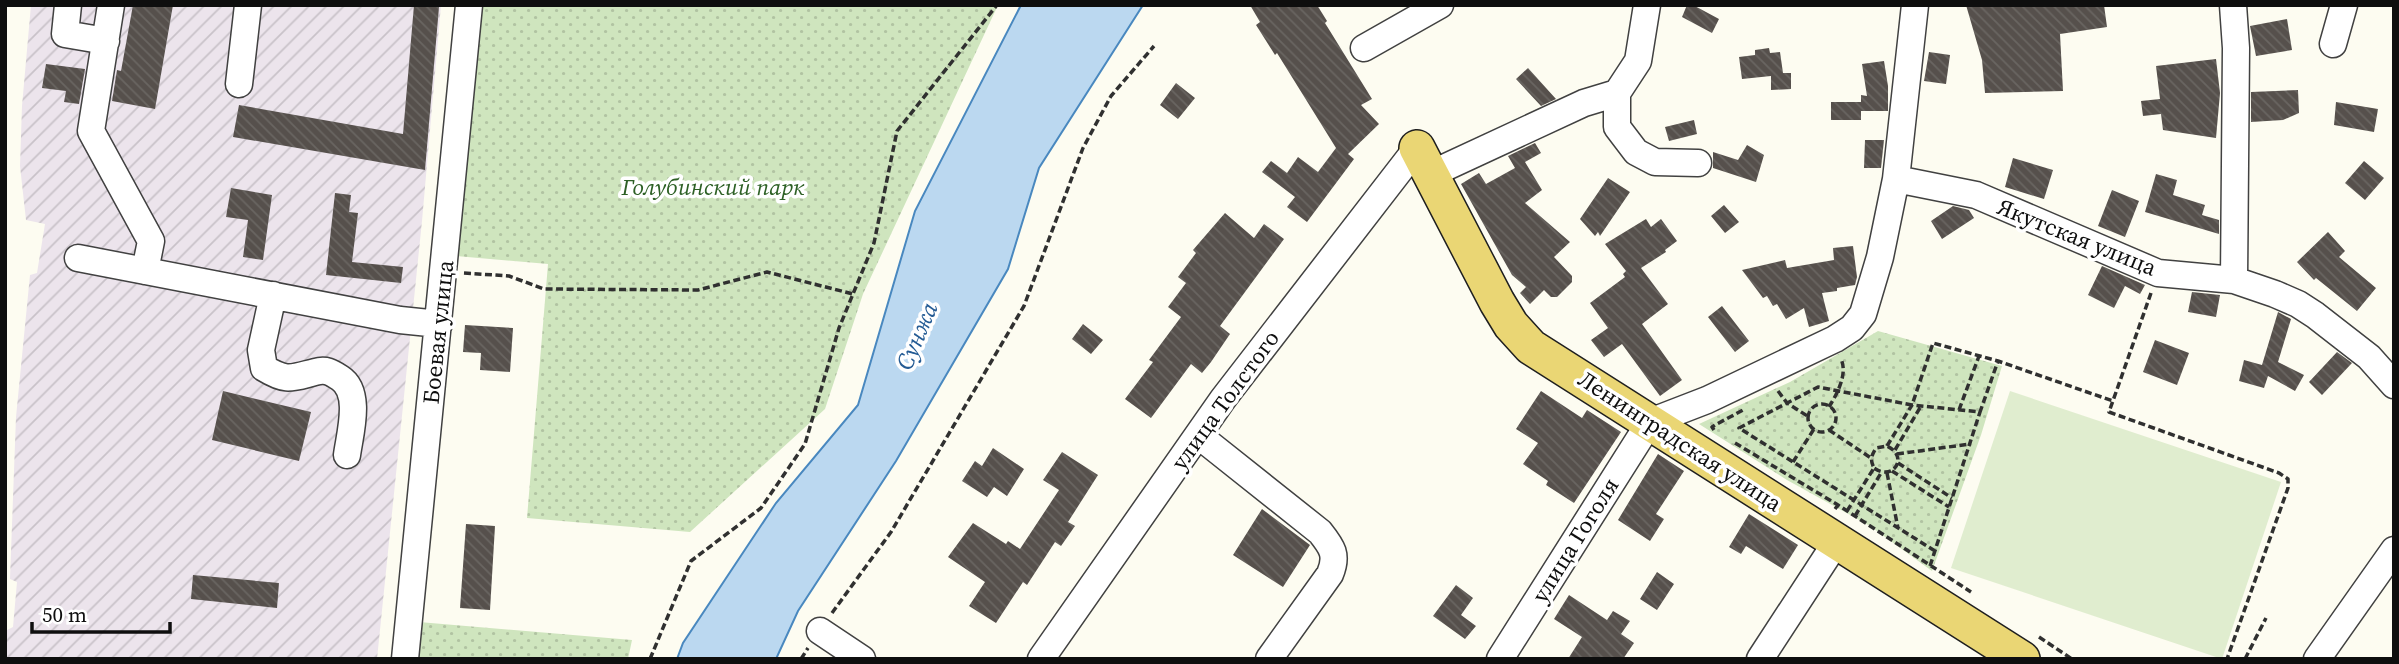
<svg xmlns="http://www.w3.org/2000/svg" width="2399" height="664" viewBox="0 0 2399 664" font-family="'Source Serif 4',serif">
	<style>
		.industrial { fill: url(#industrial-furrows) }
		.green { fill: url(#green-dots) }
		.pitch { fill: #e0edcf }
		.water { fill: #bbd8f0; stroke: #4988bf; stroke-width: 2 }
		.building { fill: url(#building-back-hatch) }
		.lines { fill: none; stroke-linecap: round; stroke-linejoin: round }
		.minor-casing { stroke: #414141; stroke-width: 29 }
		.major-casing { stroke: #1f1f1f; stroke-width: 38 }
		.path { stroke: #303030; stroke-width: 3.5; stroke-dasharray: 7 3.5; stroke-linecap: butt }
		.minor { stroke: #fff; stroke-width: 26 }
		.major { stroke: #ead674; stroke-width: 35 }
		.labels { text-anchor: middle; stroke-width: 7; stroke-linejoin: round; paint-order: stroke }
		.park-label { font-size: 23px; font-style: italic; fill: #2d6025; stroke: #fff }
		.street-label { font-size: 23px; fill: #0e0e0e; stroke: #fff }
		.water-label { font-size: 24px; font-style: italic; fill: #245b94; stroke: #fff }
	</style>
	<defs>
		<pattern id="industrial-furrows" width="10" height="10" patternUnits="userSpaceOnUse" patternTransform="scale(1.75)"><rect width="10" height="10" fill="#ece4ec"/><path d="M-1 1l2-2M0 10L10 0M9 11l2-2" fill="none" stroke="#c9c2c9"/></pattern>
		<pattern id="green-dots" width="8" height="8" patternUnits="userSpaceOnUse" patternTransform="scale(1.75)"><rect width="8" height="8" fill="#cfe5be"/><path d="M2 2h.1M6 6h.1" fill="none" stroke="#b1c3a2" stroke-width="1.8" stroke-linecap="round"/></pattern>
		<pattern id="building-back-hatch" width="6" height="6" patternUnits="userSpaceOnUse" patternTransform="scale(1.75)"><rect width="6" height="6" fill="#56504c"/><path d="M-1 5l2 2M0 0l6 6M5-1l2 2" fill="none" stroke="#696561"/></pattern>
	</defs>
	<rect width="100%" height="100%" fill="#fdfcf1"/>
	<path class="industrial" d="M31,5h410l-19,216 -45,438h-372l2,-29 6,-3 4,-45 -7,-3 6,-162 14,-142 7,-2 8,-49 -19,-4 -6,-54 2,-60z"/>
	<path class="green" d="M481,5h517l-135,289 -38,115 -135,123 -163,-14 21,-254 -92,-8z
		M1878,331l124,35 -21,69 -49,136 -62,-45 -83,-46 -88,-56 91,-42z
		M419,622l213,18 -4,19h-211z"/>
	<path class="pitch" d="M2010,391l271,91 -59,177 -271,-91z"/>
	<path class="water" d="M1021,5h122l-104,163 -31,101 -112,192 -98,150 -22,48h-99l6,-16 93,-140 82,-98 57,-194z"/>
	<path class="building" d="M133,5h40l-18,104 -43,-8 5,-31 4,1z
		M414,5l25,2 -14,163 -192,-33 6,-32 164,29z
		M1250,5h67l10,16 -2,2 47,76 -11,6 18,19 -31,30 6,5 -47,63 -20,-15 8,-10 -33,-25 9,-11 16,12 11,-16 20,15 18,-24 -59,-95 -2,2 -19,-30 4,-3z
		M1687,5h6l26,14 -7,14 -30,-16z
		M1966,5h138l3,22 -47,7 3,57 -78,2 -3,-33z
		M2287,19l5,31 -36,6 -6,-30z
		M1769,48l1,5 10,-1 3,21h8v16l-20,1v-14l-29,3 -3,-22 16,-2v-5z
		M1929,52l21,3 -4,29 -22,-3z
		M2216,59l4,34 -4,45 -53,-8 -2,-16 -18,2 -2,-15 19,-2 -4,-33z
		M1884,61l4,25v25h-27v9h-30v-18h30v-7l6,1 -5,-32z
		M46,64l39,5 -6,35 -15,-2 2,-11 -24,-3z
		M1528,68l28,31 -15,7 -25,-27z
		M1176,83l19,15 -17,21 -18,-14z
		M2298,90l1,23 -16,7 -32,2v-30z
		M2336,102l42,7 -4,23 -40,-7z
		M1694,120l3,14 -28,7 -4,-14z
		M1865,140h19l-3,28h-17z
		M1535,143l6,10 -16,9 17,28 -17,13 45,39 -16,15 18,19v6l-15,15h-6l-7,-7 -14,14 -10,-11 6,-6 -14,-12 -51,-91 18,-11 7,11 29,-16 -7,-12z
		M1747,145l17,10 -8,27 -43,-14v-16l25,8z
		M2013,158l40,12 -9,29 -39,-12z
		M2364,161l20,17 -19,22 -20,-17z
		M2156,174l21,6 -4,15 32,10 -3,10 17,5v14l-74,-22z
		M1608,178l22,14 -30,44 -2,-4 -3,4 -15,-17z
		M231,188l41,7 -9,65 -20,-3 5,-37 -22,-3z
		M2112,190l27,11 -14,36 -27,-11z
		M335,193l16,2 -2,17 9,1 -6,49 51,5 -2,16 -75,-8z
		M1724,205l15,17 -14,11 -14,-17z
		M1953,206l16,4 5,8 -32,21 -11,-18z
		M1225,213l29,25 10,-14 20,15 -64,87 10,8 -19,28 -9,11 -11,-9 -40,54 -26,-19 28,-37 -4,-2 32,-43 -13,-10 18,-24 -8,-6 18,-24 -3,-3z
		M1646,219l5,8 10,-8 16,22 -12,9 1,2 -25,16 27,36 -26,20 40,56 -22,16 -38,-52 -18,13 -13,-17 17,-12 -18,-25 35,-26 -2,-3 3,-3 -21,-27z
		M2328,232l17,19 -6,6 37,31 -19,23 -41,-33 -2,2 -17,-18z
		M1853,246l4,31 -2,8 -18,3v3l-15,2 7,28 -20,6 -5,-19 -18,11 -9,-15 -4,2 -6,-10 -4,2 -21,-28 43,-10 2,8 47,-8 -1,-12z
		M2102,266l43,19 -5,9 -15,-8 -11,22 -26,-13z
		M2192,292l28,3 -4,22 -28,-5z
		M1722,306l27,35 -14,11 -27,-35z
		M2278,312l13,7 -13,43 26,13 -9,16 -27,-15 -4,12 -25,-7 5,-21 18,5z
		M1083,324l20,16 -12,14 -19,-15z
		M465,325l48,3 -3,44 -30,-2 1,-17 -18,-1z
		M2155,340l34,13 -12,32 -34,-13z
		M2337,352l15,11 -30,32 -13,-13z
		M223,391l88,21 -12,49 -87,-21z
		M1541,391l41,27 5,-8 34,22 -47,71 -28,-18 2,-4 -25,-17 15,-21 -22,-14z
		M993,448l31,21 -17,27 -13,-9 -7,10 -25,-16 13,-20 7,5z
		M1062,452l36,23 -30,47 7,4 -14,20 -6,-4 -28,43 -4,-3 -27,41 -27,-17 16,-24 -37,-25 25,-34 33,21 2,-3 12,8 39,-59 -16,-10z
		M1658,454l26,17 -28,43 8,5 -14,22 -32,-21z
		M1262,509l48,36 -27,42 -50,-32z
		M1749,514l49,31 -15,24 -37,-23 -5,8 -12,-7z
		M466,524l29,2 -5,84 -30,-2z
		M1657,572l17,12 -17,26 -17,-11z
		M193,575l86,8 -2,25 -86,-9z
		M1456,585l17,13 -12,17 15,11 -11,13 -32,-23z
		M1569,595l38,25 6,-9 17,10 -9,13 13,9 -11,16h-55l14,-22 -28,-18z"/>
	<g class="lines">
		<defs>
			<path id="minor" d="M68,5l-3,29 41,7
				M111,5l-20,126 60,110 -6,30
				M2233,5l3,43 -2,232
				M2333,44l11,-39
				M1364,48l76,-43
				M239,84l9,-79
				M1617,93v34l19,25 19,10 43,1
				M1431,174l153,-71 33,-10 21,-32 9,-56
				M1896,179l80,16 182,78 76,7 41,14 23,10 17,11 54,42 25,28
				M78,258l322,62 39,4
				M273,295l-12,55 3,18c23,14 27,10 51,4 11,-3 16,0 25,6 22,14 10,55 7,77
				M1198,435l122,97c12,15 18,23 10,42l-61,85
				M820,631l42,28
				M405,659l64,-654
				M1041,659l182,-260 194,-251
				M1500,659l150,-237 57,-22 128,-61 17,-11 11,-14 17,-57 16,-78 19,-174
				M1760,659l77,-118
				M2317,659l77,-109"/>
			<path id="major" d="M1417,148l80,154 14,23 20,22 491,312"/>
		</defs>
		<use href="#minor" class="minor-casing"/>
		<use href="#major" class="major-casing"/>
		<path class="path" d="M464,273l45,3 35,13 154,1 69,-18 86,22
			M2151,293l-42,119 170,61 9,6v9l-61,171
			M1778,391l9,12 22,14
			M1808 418a14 14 0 1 1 28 0a14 14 0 1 1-28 0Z
			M1829,407c8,-13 19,-33 12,-48
			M1959,410l20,-54
			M1714,430l-2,-3 3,-2 30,-16
			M1829,430l42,28
			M1735,443l103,62
			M1887,446l25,-41 68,7 18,-51 115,40
			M1895,450l26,-44
			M1897,454l73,-10
			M1793,462l21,-33
			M1898,463l54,35
			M1892,471l57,36
			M1887,473l11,55
			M1835,509l3,-4 133,87
			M1847,511l27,-43c-4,-8 -3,-12 2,-20l11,-2c22,10 7,36 -13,22
			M1855,516l26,-43
			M1935,551l-196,-123 79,-41 94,18 21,-62 65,18
			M1930,566l50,-154
			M832,613l59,-81 133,-226 59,-158 28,-52 43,-50
			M2039,637l33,22
			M650,659l41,-98 70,-53 44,-64 34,-116 35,-85 23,-112 100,-126
			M801,659l7,-11
			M2245,659l21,-41"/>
		<use href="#minor" class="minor"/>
		<use href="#major" class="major"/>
	</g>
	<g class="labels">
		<g class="park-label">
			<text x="713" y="195">Голубинский парк</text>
		</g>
		<g class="street-label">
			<text transform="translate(2077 237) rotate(22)" y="8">Якутская улица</text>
			<text transform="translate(438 332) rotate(-84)" y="8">Боевая улица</text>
			<text transform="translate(1225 400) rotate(-54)" y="8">улица Толстого</text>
			<text transform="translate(1680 441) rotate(33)" y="8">Ленинградская улица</text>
			<text transform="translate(1575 540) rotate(-58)" y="8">улица Гоголя</text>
		</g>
		<g class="water-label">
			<text transform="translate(917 336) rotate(-67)" y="8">Сунжа</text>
		</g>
	</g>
	<rect width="2399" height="664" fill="none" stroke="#0e0e0e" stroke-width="14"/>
	<path d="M32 622v10h138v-10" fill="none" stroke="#0e0e0e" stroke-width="3.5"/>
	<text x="42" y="622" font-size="21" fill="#0e0e0e" stroke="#ffffff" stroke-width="5" paint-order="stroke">50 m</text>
</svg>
